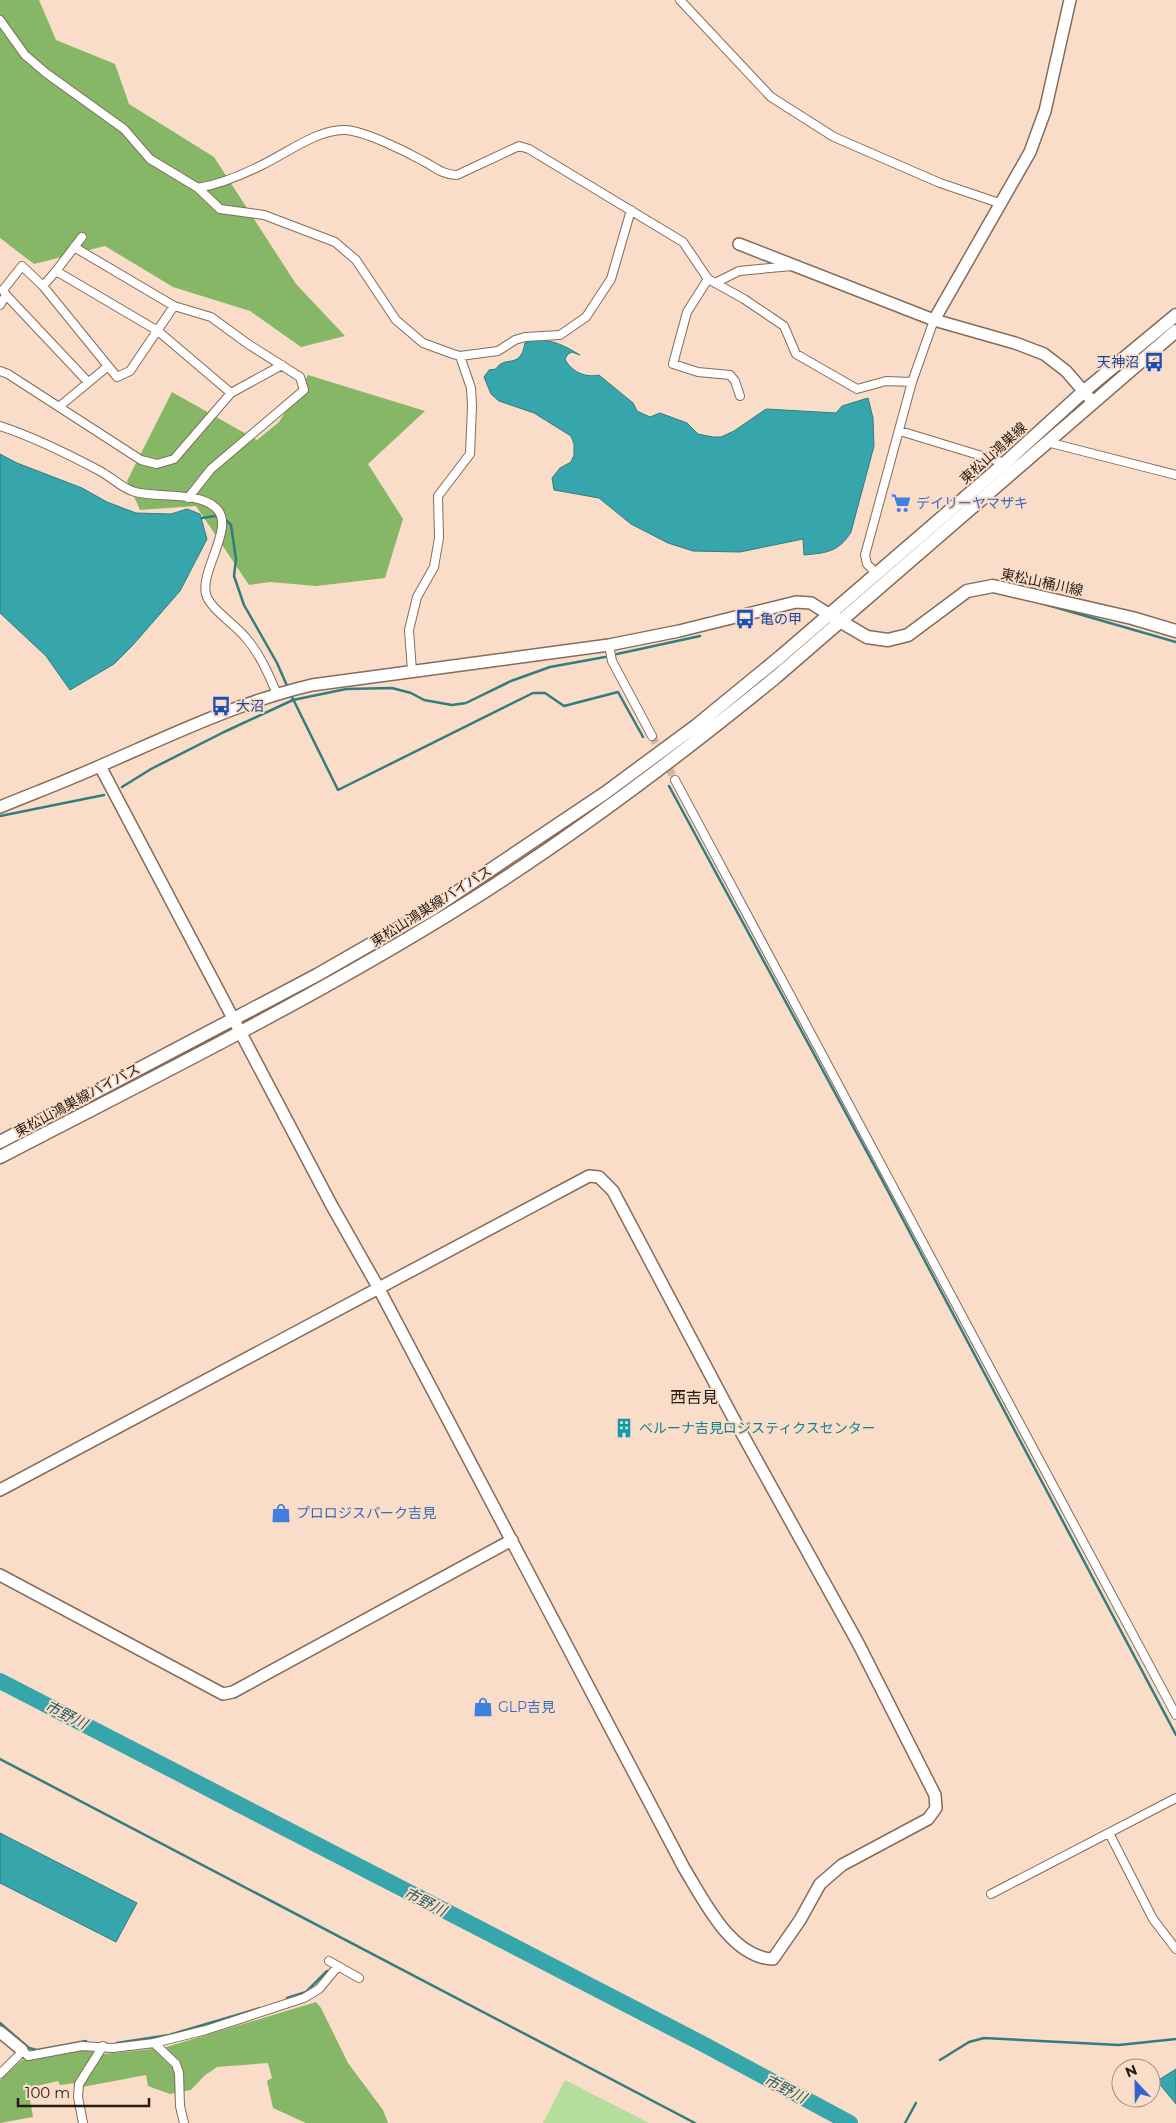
<svg xmlns="http://www.w3.org/2000/svg" width="1176" height="2123" viewBox="0 0 1176 2123" font-family="Montserrat,'Noto Sans JP',sans-serif">
	<style>
		.green { fill: #b3de9c }
		.forest { fill: #85b767 }
		.water { fill: #37a6ac; stroke: #327d7f }
		.lines { fill: none; stroke-linecap: round; stroke-linejoin: round }
		.stream { stroke: #327d7f; stroke-width: 2.5 }
		.river { stroke: #37a6ac; stroke-width: 16 }
		.street-tunnel { stroke: #d0b6a5; stroke-width: 8; stroke-dasharray: 8 4; stroke-linecap: butt }
		.street-casing { stroke: #856b59; stroke-width: 10 }
		.secondary-casing { stroke: #856b59; stroke-width: 14 }
		.primary-casing { stroke: #856b59; stroke-width: 15 }
		.street { stroke: #fff; stroke-width: 8 }
		.secondary { stroke: #fff; stroke-width: 11 }
		.primary { stroke: #fff; stroke-width: 12 }
		.labels { text-anchor: middle; stroke-width: 4; stroke-linejoin: round; paint-order: stroke }
		.transit-label { font-size: 14px; fill: #164399; stroke: #faddc9; text-anchor: start }
		.street-label { font-size: 14px; fill: #261c15; stroke: #faddc9 }
		.shop-label { font-size: 14px; fill: #366cbe; stroke: #faddc9; text-anchor: start }
		.culture-label { font-size: 14px; fill: #0d838f; stroke: #faddc9; text-anchor: start }
		.water-label { font-size: 15px; font-style: italic; fill: #245f63; stroke: #faddc9 }
		.quarter-label { font-size: 16px; fill: #261c15; stroke: #faddc9 }
	</style>
	<rect width="100%" height="100%" fill="#faddc9"/>
	<path class="green" d="M565,2080l84,43h-106z"/>
	<path class="forest" d="M0,0h39l17,40 59,24 14,40 85,53 82,127 49,52 -44,11 -51,-36 -77,-24 -68,-41 -71,18 -34,-26z
		M308,375l117,36 -57,53 35,55 -18,59 -69,8 -46,-4 -21,3 -53,-79 -56,4 -13,-29 45,-89 85,48 22,-18z
		M316,2002l5,6 27,55 35,47 5,13h-82l-33,-15 -6,-27 5,-3 -4,-15 -51,4 -13,9 -13,14 -21,4 -22,-8 -2,-11 -69,13 -2,-5 -15,2 -2,-4 -30,7 5,29 -33,6v-43l22,-20 61,-11 20,5 60,-6z"/>
	<path class="water" d="M536,340c18,0 29,6 44,15l-8,-3 -4,2 -3,5c6,13 21,19 34,16l34,28 4,8 13,6 10,-4 27,10 11,11 15,3h8l13,-6 32,-22 70,4 6,-7 26,-8 5,20 1,28 -23,86c-12,20 -25,21 -47,23l-1,-16 -63,13 -47,-1 -25,-8 -37,-19 -32,-26 -45,-8 -2,-12 8,-10 11,-6 3,-7v-11l-3,-8 -37,-23 -35,-12 -8,-7 -7,-17 5,-7 7,-1c9,-15 24,2 29,-26z
		M0,454l17,9 65,25 25,14 29,11 35,1 16,-5 13,5 7,25 -27,52 -48,55 -18,18 -44,26 -24,-34 -46,-43z
		M0,1833l137,70 -21,39 -116,-59z
		M1176,2069v35l-19,-23z"/>
	<g class="lines">
		<path class="stream" d="M202,518l13,-2 11,4 5,5 5,34 -2,17 10,29 33,58 11,25
			M1037,602l139,40
			M617,654l83,-18
			M290,693l48,97 195,-97h12l19,13 54,-14 25,45
			M669,786l212,392 295,557
			M122,787l29,-18 73,-37 69,-32 53,-11 46,-1 19,5 13,7 28,5 14,-2 45,-22 39,-14 55,-10
			M0,816l104,-21
			M0,1759l695,364
			M287,1998l19,-6 21,-21
			M0,2023l29,25 8,2 49,-9
			M117,2043l52,-8 91,-27
			M940,2060l29,-18 15,-4 135,7 57,-6
			M905,2123l11,-20"/>
		<path class="river" d="M0,1681l703,363 147,79"/>
		<path class="street-tunnel" d="M652,736l23,44"/>
		<defs>
			<path id="street" d="M680,0l91,97 63,40 106,46 62,21
				M0,20l25,35 21,18 78,56 26,30 48,29 22,21 44,6 71,27 21,18 40,60 27,23 30,11 7,2 38,-5 17,-11 10,-3 35,-2 26,-18 25,-38 20,-69
				M198,188c23,-4 44,-13 64,-23 25,-12 56,-36 83,-35 20,1 60,21 78,31 12,6 20,14 34,14l62,-29 10,3 154,93 25,37 36,20 40,27 12,28 61,35 29,-8 26,1
				M74,247l100,59
				M56,271l26,-34
				M708,279l-21,33 -14,52 25,8 32,3 5,6 5,15
				M715,283l24,-12 53,-5
				M43,286l74,91 13,-6 44,-65 37,11 37,27 52,33 4,13 -93,79 -23,29
				M6,295l82,87
				M0,305l6,-10 -3,-5 19,-24 21,20 13,-15 102,60 73,62
				M0,371l8,3 133,86 16,4 17,-5 57,-66 51,-28
				M60,406l47,-39
				M0,426c34,11 68,28 100,45 11,6 23,18 35,21 23,6 63,-1 81,16 20,18 -16,62 -10,86 3,14 30,31 40,44 14,16 23,37 31,56
				M900,431l105,32
				M1047,442l129,33
				M877,574l-10,-10 -2,-9 47,-173 22,-62
				M609,645l3,16 40,75
				M412,671l-3,-41 8,-33 17,-30 5,-29 -1,-42 32,-42 2,-48 -1,-18 -11,-32
				M675,780l501,935
				M1109,1833l44,86 23,30
				M991,1894l185,-96
				M329,1961l30,17
				M154,2043l22,21 3,9 1,33 4,17
				M0,2074l20,-20 2,-4 6,6 54,-10 31,2 41,-5 52,-13 98,-32 15,-9 19,-23
				M83,2123l-5,-26 1,-13 24,-38"/>
			<path id="secondary" d="M739,244l195,76 81,23 29,11 22,17 27,31
				M934,320l96,-168 15,-41 25,-111
				M0,807c34,-14 69,-27 102,-42 69,-30 137,-63 210,-80l297,-40 70,-14 117,-29 15,1 19,12
				M0,1490l589,-314 10,1 14,14 117,221 128,231 77,152 1,13 -8,11 -86,46 -22,19 -20,36 -27,39c-42,-1 -70,-60 -89,-91l-306,-581 -46,-81 -232,-440
				M0,1575l223,119 10,-2 279,-152
				M0,2032l22,18"/>
			<path id="primary" d="M833,617l34,20 21,3 20,-5 59,-44 26,-5 139,32 44,13
				M0,1142l317,-167 115,-66 173,-116 92,-68 83,-68 225,-194 78,-71 93,-77
				M0,1157c144,-75 290,-147 429,-231 122,-73 237,-159 347,-249l400,-346"/>
		</defs>
		<use href="#street" class="street-casing"/>
		<use href="#secondary" class="secondary-casing"/>
		<use href="#primary" class="primary-casing"/>
		<use href="#street" class="street"/>
		<use href="#secondary" class="secondary"/>
		<use href="#primary" class="primary"/>
	</g>
	<defs>
		<symbol id="bus-bare" viewBox="-9 -9 18 18"><path d="M-5-6H5V4H4V6H2V4H-2V6H-4V4H-5ZM-3.5-4V0h7V-4ZM-3.5 1.2v1.5H-2V1.2ZM2 1.2v1.5H3.5V1.2Z" fill="#1a4fb4" stroke="#faddc9" stroke-width="2.5" paint-order="stroke"/></symbol>
		<symbol id="supermarket-bare" viewBox="-9 -9 18 18"><path d="M-6-5.5h2.5l.6 2H6L4.5 2H-2.5L-4.4-4H-6ZM-1.5 3.2a1.3 1.3 0 1 0 .1 0ZM3 3.2a1.3 1.3 0 1 0 .1 0Z" fill="#3f7fe0" stroke="#faddc9" stroke-width="2.5" paint-order="stroke"/></symbol>
		<symbol id="building-bare" viewBox="-9 -9 18 18"><path d="M-4-6H4V6H1V3H-1V6H-4ZM-2.5-4.3h1.7v1.8h-1.7ZM.8-4.3h1.7v1.8H.8ZM-2.5-1h1.7V.8h-1.7ZM.8-1h1.7V.8H.8Z" fill="#0f9aa8" stroke="#faddc9" stroke-width="2.5" paint-order="stroke"/></symbol>
		<symbol id="shop-bare" viewBox="-9 -9 18 18"><path d="M-5-2.5h2.3a2.7 3.5 0 0 1 5.4 0H5L5.5 6h-11ZM-1.5-2.5h3a1.5 2.3 0 0 0-3 0Z" fill="#3f7fe0" stroke="#faddc9" stroke-width="2.5" paint-order="stroke"/></symbol>
	</defs>
	<g fill-rule="evenodd">
		<use href="#bus-bare" x="1140" y="348" width="28" height="28"/>
		<use href="#supermarket-bare" x="887" y="489" width="28" height="28"/>
		<use href="#bus-bare" x="731" y="605" width="28" height="28"/>
		<use href="#bus-bare" x="207" y="692" width="28" height="28"/>
		<use href="#building-bare" x="610" y="1414" width="28" height="28"/>
		<use href="#shop-bare" x="267" y="1499" width="28" height="28"/>
		<use href="#shop-bare" x="469" y="1693" width="28" height="28"/>
	</g>
	<g class="labels">
		<g class="transit-label">
			<text x="1139" y="367" text-anchor="end">天神沼</text>
			<text x="760" y="624">亀の甲</text>
			<text x="236" y="711">大沼</text>
		</g>
		<g class="street-label">
			<text transform="translate(993 453) rotate(-42)" y="5">東松山鴻巣線</text>
			<text transform="translate(1042 582) rotate(12)" y="5">東松山桶川線</text>
			<text transform="translate(431 906) rotate(-32)" y="5">東松山鴻巣線バイパス</text>
			<text transform="translate(77 1100) rotate(-28)" y="5">東松山鴻巣線バイパス</text>
		</g>
		<g class="shop-label">
			<text x="916" y="508">デイリーヤマザキ</text>
			<text x="296" y="1518">プロロジスパーク吉見</text>
			<text x="498" y="1712">GLP吉見</text>
		</g>
		<g class="culture-label">
			<text x="639" y="1433">ベルーナ吉見ロジスティクスセンター</text>
		</g>
		<g class="water-label">
			<text transform="translate(66 1715) rotate(27)" y="5">市野川</text>
			<text transform="translate(425 1902) rotate(27)" y="5">市野川</text>
			<text transform="translate(785 2089) rotate(27)" y="5">市野川</text>
		</g>
		<g class="quarter-label">
			<text x="694" y="1403">西吉見</text>
		</g>
	</g>
	<g transform="translate(1136 2083) rotate(338)"><circle r="24" fill="#faddc9" stroke="#a59081"/>
	<path d="M0-4L9 19L0 12L-9 19Z" fill="#3661d2"/>
	<text y="-8" font-size="14" font-weight="bold" text-anchor="middle" fill="#261c15">N</text>
	</g>
	<path d="M18 2098v8h131v-8" fill="none" stroke="#261c15" stroke-width="2.5"/>
	<text x="25" y="2098" font-size="15" fill="#261c15" stroke="#faddc9" stroke-width="4" paint-order="stroke">100 m</text>
</svg>
